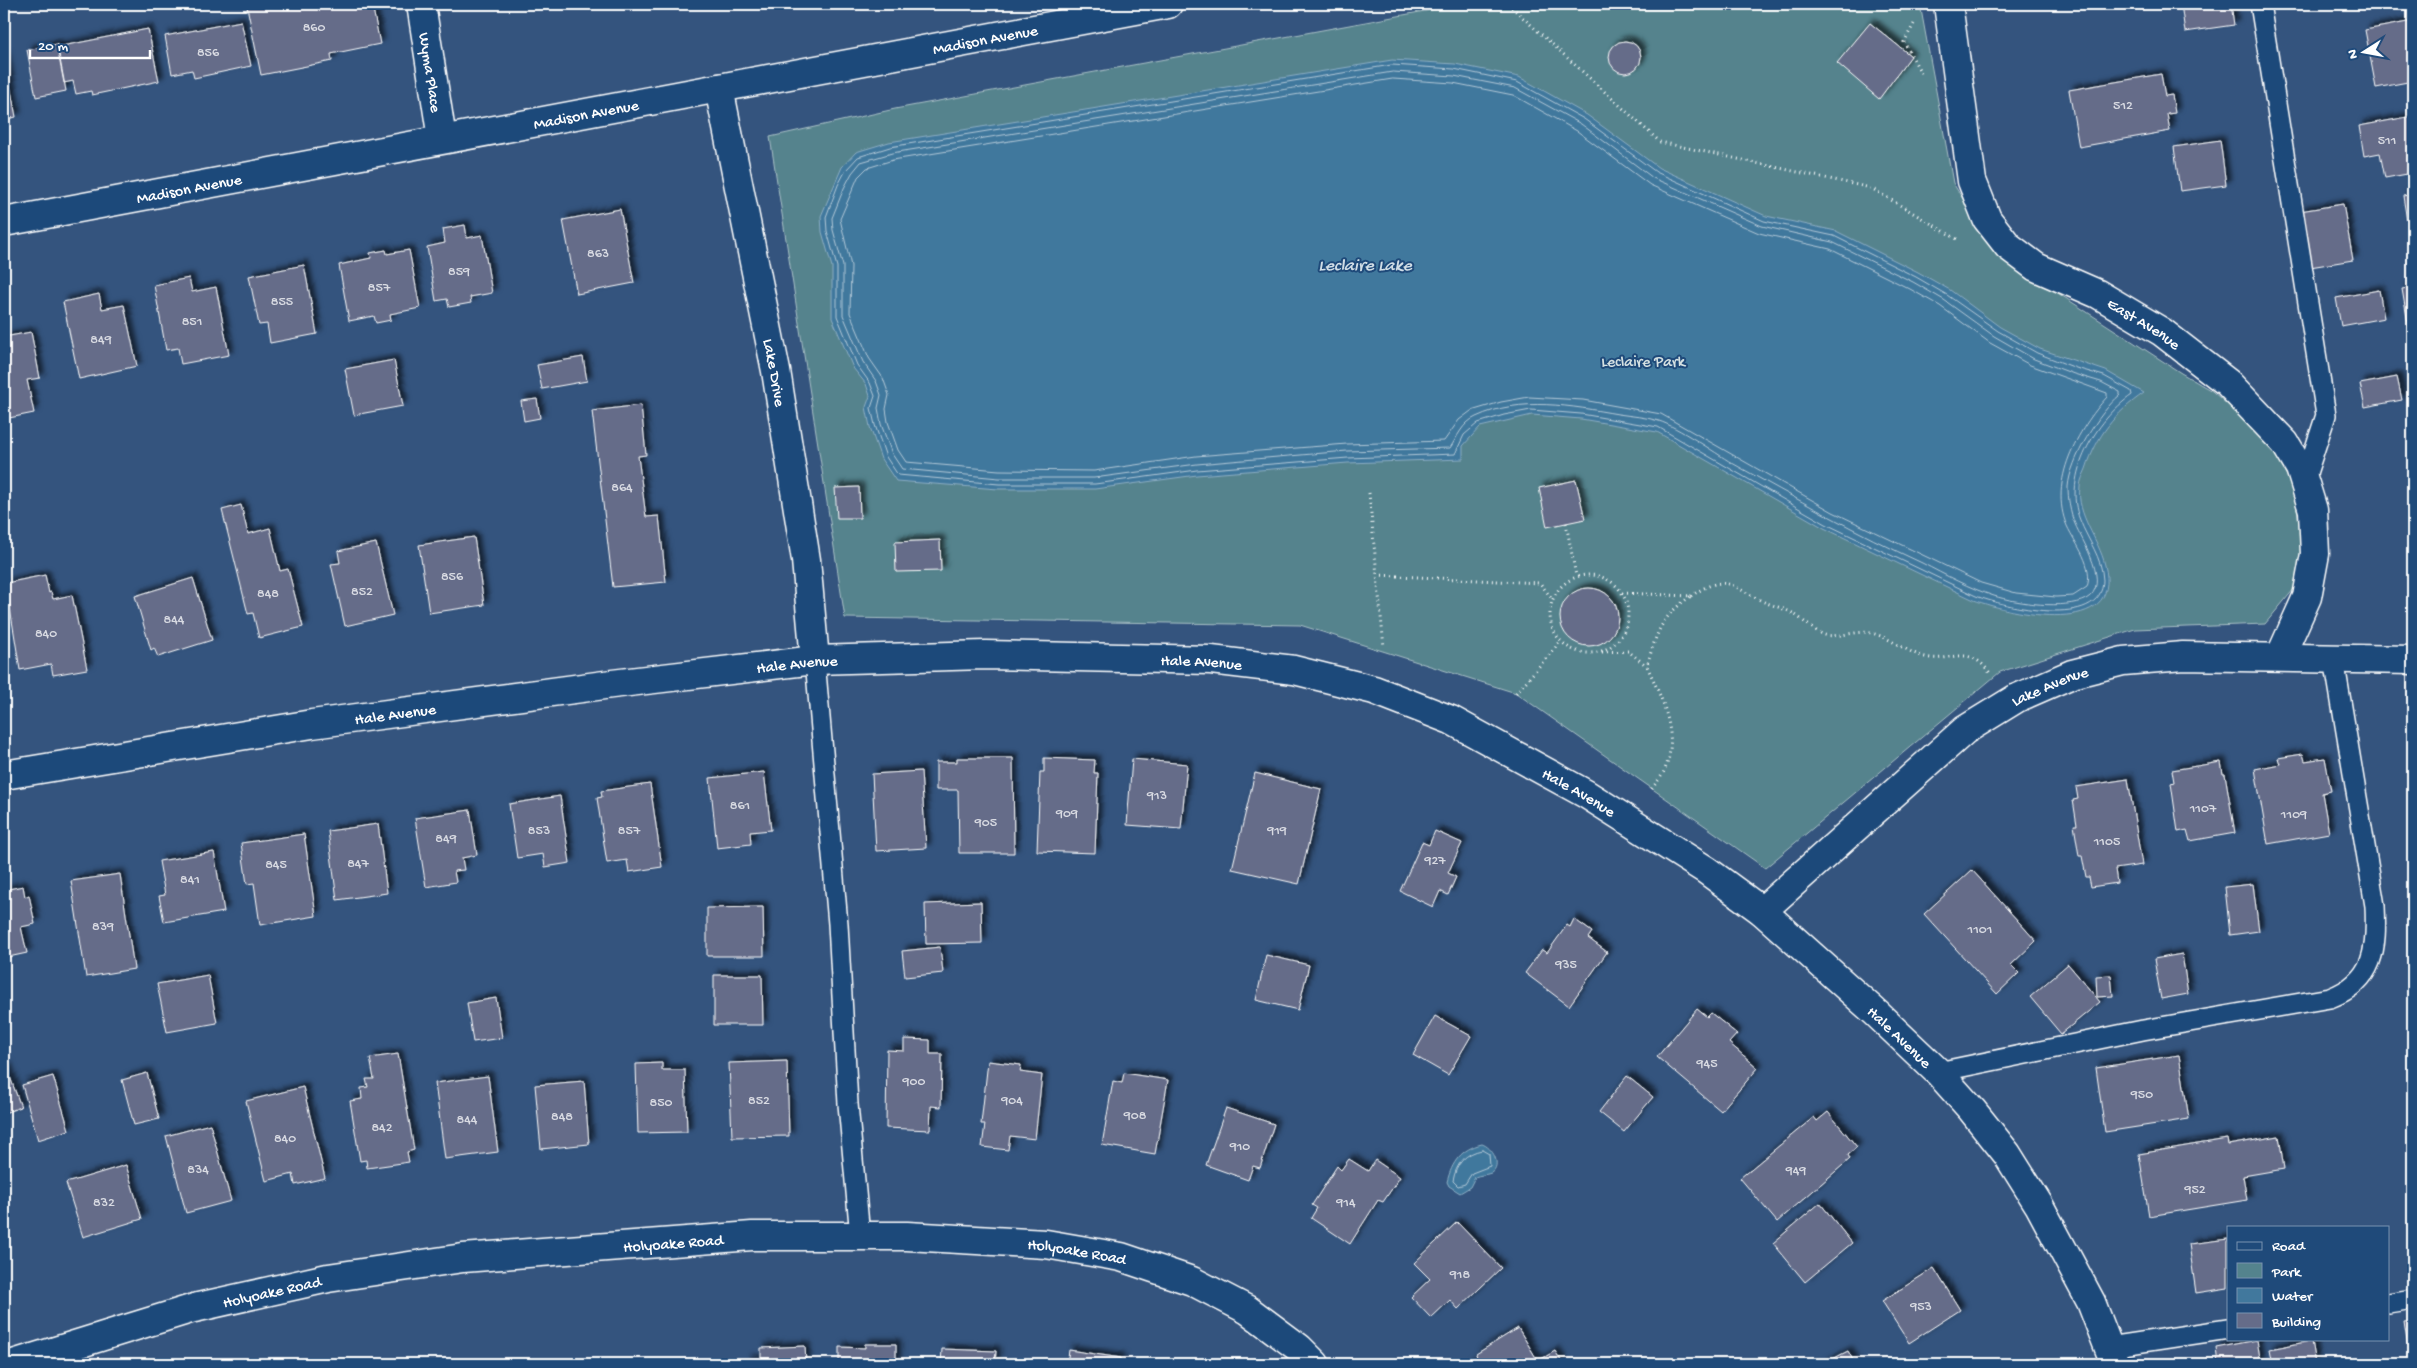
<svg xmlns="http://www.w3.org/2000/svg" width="2417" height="1368" viewBox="0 0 2417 1368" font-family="'Gochi Hand',sans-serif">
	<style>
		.green { fill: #54838d; stroke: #aac1c6 }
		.water { fill: #41789d; stroke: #8daec4 }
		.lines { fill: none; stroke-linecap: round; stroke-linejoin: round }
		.shore { stroke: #b3c9d8; stroke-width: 1 }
		.building { fill: #656c89; stroke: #fff; filter: url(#shadow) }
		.service-casing { stroke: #fff; stroke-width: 22 }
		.minor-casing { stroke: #fff; stroke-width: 31 }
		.path { stroke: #fff; stroke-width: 3; stroke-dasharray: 1 4; stroke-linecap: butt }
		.service { stroke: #1f4a7a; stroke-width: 19 }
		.minor { stroke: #1f4a7a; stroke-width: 28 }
		.labels { text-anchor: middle; stroke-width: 4; stroke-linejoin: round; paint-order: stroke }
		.number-label { font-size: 14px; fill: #d8dae2 }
		.street-label { font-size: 16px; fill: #fff; stroke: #1f4a7a }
		.park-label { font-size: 16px; fill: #d4e0e2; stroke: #1f4a7a }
		.water-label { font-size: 18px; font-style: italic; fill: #d0dde6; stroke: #1f4a7a }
	</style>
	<defs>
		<filter id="shadow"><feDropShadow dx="4.5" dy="-4.5" stdDeviation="2.5" flood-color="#0009"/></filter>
	</defs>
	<rect width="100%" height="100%" fill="#34547e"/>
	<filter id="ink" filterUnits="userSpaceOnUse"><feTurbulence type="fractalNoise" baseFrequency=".02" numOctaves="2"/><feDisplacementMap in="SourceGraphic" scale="10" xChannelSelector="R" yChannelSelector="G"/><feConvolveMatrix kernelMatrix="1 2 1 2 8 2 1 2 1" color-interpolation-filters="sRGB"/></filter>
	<g filter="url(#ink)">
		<path class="green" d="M1463,4h457l33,179 43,70 185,120 31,18 58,51 25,51 7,52 -8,44 -29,35 -130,5 -135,43 -235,196 -249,-175 -216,-68 -455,-7 -75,-481 125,-28z"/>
		<path class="water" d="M1392,60l63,4 64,13 68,38 72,53 107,48 70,15 82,41 32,18 50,37 40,22 66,22 38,22c-29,20 -47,42 -58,76 -2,5 -6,12 -6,18 -4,28 19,52 25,78 19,74 -94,49 -131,35l-150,-72 -167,-96 -76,-13 -49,-4 -52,12 -17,19v13l-115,4 -151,12 -102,14h-97l-102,-8 -15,-22 -11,-32 -4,-20 4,-11 -4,-12 -13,-16 -21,-50v-51l-10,-35 -1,-16 21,-49 14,-15 33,-10z
			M1482,1144c10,3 21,21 9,29 -5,2 -12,2 -16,4l-5,10 -10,6 -11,-7 -2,-4c5,-20 14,-33 35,-38z"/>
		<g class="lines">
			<path class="shore" d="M1392,65l62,4 63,13 67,37 72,53 108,49 70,15 82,41 31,18 51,36 39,22 39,15 28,8 27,15 1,4c-36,25 -70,81 -52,125 8,21 22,37 23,60 0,51 -101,26 -127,16l-150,-72 -168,-97 -77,-13 -50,-4 -27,5 -26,8 -14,12 -9,19 -107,4 -151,12 -102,14h-96l-101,-9 -12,-18 -11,-32 -4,-17 4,-12 -5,-13 -13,-18 -20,-49v-49l-10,-36 -1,-14 12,-32 8,-15 12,-13 32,-10z
				M1393,72l61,4 61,12 66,36 72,54 109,48 70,16 81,40 31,18 50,36 40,23 40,15 27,8 19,10v3c-21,17 -50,65 -52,92 0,10 2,27 7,37 7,17 37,61 11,75 -22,11 -69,4 -92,-3 -25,-8 -49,-21 -72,-33 -65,-30 -127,-65 -190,-100 -18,-11 -54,-36 -73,-42 -13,-4 -28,-5 -41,-7 -47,-8 -97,-18 -142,3 -14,6 -19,21 -26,31l-103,3 -150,13 -103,14h-95l-97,-9 -10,-15 -11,-30 -3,-16 3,-13 -5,-14 -13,-19 -20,-47v-49l-10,-36 -1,-12 12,-30 8,-15 9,-11 31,-9z
				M1393,79l60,4 60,12 64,36 73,54 109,48 71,16 80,40 30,17 50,37 40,22 77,28v4c-29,32 -59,85 -40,129 9,19 27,40 20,61l-14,9 -17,1 -40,-4 -35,-10 -148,-71 -172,-98 -78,-14 -54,-3 -28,5 -30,9 -12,9 -15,21 -97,3 -151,12 -102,15 -95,-1 -93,-8 -8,-12 -10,-28 -2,-13 3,-14 -6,-17 -14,-20 -19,-45 1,-47 -11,-47 18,-42 9,-9 26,-8z
				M1482,1150l7,4 1,12 -18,7 -7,11 -7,2 -5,-5c3,-17 12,-28 29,-31z"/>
		</g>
		<path class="building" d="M265,4h107l8,40 -49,10 1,7 -71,14 -14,-68z
			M2181,4h50l3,21 -49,7z
			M241,21l10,45 -57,12 -2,-8 -20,4 -7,-38z
			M2413,21v60l-37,7 -11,-58z
			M1870,23l41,33 -32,43 -42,-36z
			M148,29l11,52 -67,14 -1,-4 -15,3 -3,-13 -9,2 -7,-36z
			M1609 57a16 16 0 1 1 32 0a16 16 0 1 1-32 0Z
			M57,44l9,47 -30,6 -9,-47z
			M4,54l12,63 -12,3z
			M2161,74l4,22 7,-1 3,18 -8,1 3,17 -91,16 -10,-57z
			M2413,116v57l-28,5 -5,-25 -16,3 -5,-30z
			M2220,140l6,45 -46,6 -6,-44z
			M2413,194v58h-1l-9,-56z
			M2343,204l10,56 -43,7 -10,-56z
			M620,209l14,74 -57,11 -14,-74z
			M465,225l2,13 15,-3 10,58 -22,4 1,6 -22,4 -2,-8 -11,2 -9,-54 18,-4 -2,-14z
			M386,250l1,4 22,-4 11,58 -30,6 1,6 -15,3 -2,-7 -25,5 -10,-56 32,-7 -1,-5z
			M304,265l13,69 -47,9 -3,-19 -8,1 -10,-49z
			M189,278l3,14 24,-5 13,68 -48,9 -3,-16 -12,2 -12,-65z
			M2413,287v54h-2l-9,-52z
			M2379,290l5,28 -43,8 -5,-28z
			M99,294l3,15 22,-4 13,61 -58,13 -16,-77z
			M31,332l9,46 -13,2 7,33 -30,6v-82z
			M583,357l4,24 -45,8 -5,-24z
			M394,360l9,46 -49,9 -9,-46z
			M2397,377l5,23 -37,7 -5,-23z
			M537,399l3,19 -16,3 -3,-20z
			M641,405l5,50 -8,1 8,61 13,-1 7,66 -53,5 -21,-176z
			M1576,480l9,39 -38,8 -8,-39z
			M859,487l1,31h-23l-2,-30z
			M241,505l7,29 22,-6 10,43 8,-2 15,58 -44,11 -6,-25 -5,1 -26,-104z
			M474,537l10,68 -55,8 -10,-68z
			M940,540l1,31 -45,1 -1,-30z
			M376,543l17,72 -48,11 -14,-62 9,-1 -2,-12z
			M45,575l4,18 2,-1 2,7 19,-4 15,74 -34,6 -2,-11 -31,6 -14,-87z
			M193,578l19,62 -54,17 -4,-9 -3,2 -16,-54z
			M1560 617a29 29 0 1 1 58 0a29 29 0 1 1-58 0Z
			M2303,754l2,7 20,-3 6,33 -9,2 7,40 -61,11 -13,-75 25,-5 -2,-6z
			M957,758h56l1,95h-55l-1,-63h-22v-28h21z
			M1044,758l51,2 -1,13h4l-3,80 -58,-2 3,-79h4z
			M1132,759l55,5 -6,65 -54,-4z
			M2221,762l2,12h2l10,59 -45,8 -3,-11 -9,2 -7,-49 3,-1 -2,-12z
			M921,771l5,77 -50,3 -4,-77z
			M764,772l7,58 -21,2 1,12 -34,4 -7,-70z
			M1255,773l66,16 -22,95 -67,-15z
			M2128,779l14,86 -27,4 2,14 -26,4 -2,-10h-3l-4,-21h-3l-5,-31h3l-4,-25 5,-1 -2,-12z
			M650,784l12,83 -33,5 -2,-12 -20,3 -10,-65 5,-1 -1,-6z
			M560,796l10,67 -25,4 -2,-13 -26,4 -8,-54z
			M470,810l7,45 -15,3 2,12 -10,1 2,11 -30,5 -11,-69z
			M378,824l9,69 -50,7 -9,-69z
			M1435,831l27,12 -14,30 8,4 -8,18 -8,-4 -7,16 -33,-16 22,-49 7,3z
			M304,834l12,82 -56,9 -6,-42 -7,1 -6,-41z
			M214,852l10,60 -60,10 -5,-26 6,-1 -6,-34z
			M1972,870l64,71 -25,24 8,8 -22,21 -73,-80z
			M120,874l14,95 -48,8 -15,-96z
			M2253,884l6,47 -29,4 -5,-48z
			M23,886l2,11 4,-2 6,29 -14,3 6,26 -23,5v-68z
			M981,902l1,41 -56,1 -1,-40z
			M763,907l1,49h-57v-48z
			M1574,919l18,13 -4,6 19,14 -38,54 -44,-33 17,-23 5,3 20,-28 3,2z
			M940,947l3,26 -38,4 -3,-26z
			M2182,954l6,40 -27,5 -7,-40z
			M1266,955l43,10 -11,45 -42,-10z
			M2068,964l32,38 -39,32 -31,-37z
			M208,975l9,48 -50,9 -10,-48z
			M714,975h48l1,50h-49z
			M2111,975l2,21 -16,1 -1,-21z
			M496,998l6,40 -29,4 -6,-39z
			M1697,1009l10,8 4,-4 26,21 -8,9 29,25 -37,43 -64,-54z
			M1435,1016l36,20 -23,39 -35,-20z
			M904,1039l26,1v14h12l-1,53 -10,-1 -1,24 -44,-2 1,-78 17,1z
			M398,1054l16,96 -7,2 2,10 -42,6 -1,-8 -6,1 -10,-60 12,-2 -1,-11 7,-1 -2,-8h8l-4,-21z
			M2179,1055l10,64 -84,13 -9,-64z
			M787,1061l2,75 -57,1 -3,-74z
			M988,1061l33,4 -1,7 22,3 -7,64 -25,-3 -2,14 -26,-3 3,-23h-4z
			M662,1063v7h23l2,62 -49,1 -2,-69z
			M6,1066l15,41 -17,6v-46z
			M147,1073l12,46 -25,6 -12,-45z
			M1124,1073l44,7 -13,74 -53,-9 11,-64 9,2z
			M53,1076l16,54 -31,10 -16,-55z
			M488,1076l10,76 -53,7 -10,-76z
			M1627,1076l26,21 -29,35 -25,-20z
			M584,1081l5,63 -48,5 -6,-64z
			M303,1087l22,91 -30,7 -2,-11 -27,7 -20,-80z
			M1226,1108l48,16 -14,44 -7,-2 -5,14 -42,-15z
			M1828,1112l29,35 -9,8 2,4 -73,63 -37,-44 74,-61 3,4z
			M210,1124l21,77 -45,12 -20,-77z
			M2279,1136l5,33 -41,7 4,24 -98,16 -10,-62 88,-15 1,6z
			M1349,1159l19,12 7,-11 25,17 -17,25 -5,-2 -28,44 -39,-26 6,-10 -5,-3 25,-39 4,4z
			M126,1165l16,54 -59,18 -17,-54z
			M1820,1203l32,40 -47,39 -32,-39z
			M1457,1222l44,46 -43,41 -8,-9 -19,18 -20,-21 19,-18 -16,-16z
			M2228,1239v49l-32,5 -7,-49z
			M1934,1268l26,42 -51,33 -27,-42z
			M2413,1321v32l-4,1 -5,-32z
			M1518,1328l20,33 17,-10 8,13h-96l10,-7 -1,-3z
			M2257,1340l4,24h-43l-2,-16z
			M2311,1341l4,23h-42l-3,-15z
			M865,1344h31v20h-57v-17l26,1z
			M805,1346l1,18h-59v-4h14v-12z
			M942,1349l54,2 -1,13h-54z
			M1069,1350l52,8 -1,6h-53z
			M1848,1351l7,13h-32z"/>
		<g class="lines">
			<defs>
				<path id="service" d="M2260,4l66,411 -22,67
					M815,660l23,264 10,180 12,132
					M1938,1072l205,-42 187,-32c45,-17 47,-50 45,-92l-41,-247
					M2388,1303l25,-4
					M2109,1347l119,-18"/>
				<g id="minor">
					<path id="s1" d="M421,4l21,135"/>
					<path id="s2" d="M1948,4l24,177 15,38 21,27 28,21 62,27 64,38 66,51 57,60 15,25 13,42 2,44 -8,43 -27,60"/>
					<path id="s3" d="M719,88l57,283 30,189 9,100"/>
					<path id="s4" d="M4,222l1164,-218"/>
					<path id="s5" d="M4,775l308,-51 300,-40 203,-24 170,-5 226,5 83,10 80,20 77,30 135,74 120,76 56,41 114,102 62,59 34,38 35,44 32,51 52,97 24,62"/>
					<path id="s6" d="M1762,911l203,-181 52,-32 55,-24 51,-13 60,-5 230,4"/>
					<path id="s7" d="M13,1364l181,-56 134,-30 135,-20 289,-22h155l139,8 75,13 71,24 56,29 51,38 16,16"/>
				</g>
			</defs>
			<use href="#service" class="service-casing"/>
			<use href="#minor" class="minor-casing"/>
			<path class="path" d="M1508,4l152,138 211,46 86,51
				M1914,24l-10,18 17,31
				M1369,493l15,154
				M1566,523l10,53
				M1377,575l163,8 13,17
				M1550 614a39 39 0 1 1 78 0a39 39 0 1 1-78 0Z
				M1622,593l69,3c-30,21 -34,35 -44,70 14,31 33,68 18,103 -3,8 -10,15 -15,22
				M1691,596c34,-23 39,-11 71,5 11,5 22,7 32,13 9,6 21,18 31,21 15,3 31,-5 46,-2 18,4 31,16 48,22 31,12 46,-15 71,18
				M1602,652l26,-1 19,15
				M1516,693l45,-52"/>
			<use href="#service" class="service"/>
			<use href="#minor" class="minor"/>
		</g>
	</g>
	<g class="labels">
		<g class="number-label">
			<text x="314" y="31">860</text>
			<text x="208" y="56">856</text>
			<text x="2123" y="109">512</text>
			<text x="2387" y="144">511</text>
			<text x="598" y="257">863</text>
			<text x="459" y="275">859</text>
			<text x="379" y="291">857</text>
			<text x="282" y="305">855</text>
			<text x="192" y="325">851</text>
			<text x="101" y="343">849</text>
			<text x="622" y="491">864</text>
			<text x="452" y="580">856</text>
			<text x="362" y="595">852</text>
			<text x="268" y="597">848</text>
			<text x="174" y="623">844</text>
			<text x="46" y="637">840</text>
			<text x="1157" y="799">913</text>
			<text x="740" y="809">861</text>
			<text x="2203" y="812">1107</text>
			<text x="1067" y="817">909</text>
			<text x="2294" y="818">1109</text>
			<text x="986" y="826">905</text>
			<text x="539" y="834">853</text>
			<text x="629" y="834">857</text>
			<text x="1277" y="834">919</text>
			<text x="446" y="842">849</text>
			<text x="2107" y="845">1105</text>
			<text x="1435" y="864">927</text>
			<text x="358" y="867">847</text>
			<text x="276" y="868">845</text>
			<text x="190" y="883">841</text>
			<text x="103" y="930">839</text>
			<text x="1980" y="933">1101</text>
			<text x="1566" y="968">935</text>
			<text x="1707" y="1067">945</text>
			<text x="914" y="1085">900</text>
			<text x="2142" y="1098">950</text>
			<text x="759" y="1104">852</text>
			<text x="1012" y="1104">904</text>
			<text x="661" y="1106">850</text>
			<text x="1135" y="1119">908</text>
			<text x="562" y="1120">848</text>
			<text x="467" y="1123">844</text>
			<text x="382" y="1131">842</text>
			<text x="285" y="1142">840</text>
			<text x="1240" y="1150">910</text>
			<text x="198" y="1173">834</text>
			<text x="1796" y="1174">949</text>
			<text x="2195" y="1193">952</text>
			<text x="104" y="1206">832</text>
			<text x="1346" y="1206">914</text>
			<text x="1460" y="1278">918</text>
			<text x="1921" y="1310">953</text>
		</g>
		<g class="street-label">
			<text dy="6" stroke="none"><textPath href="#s4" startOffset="998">Madison Avenue</textPath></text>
			<text dy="6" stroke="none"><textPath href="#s1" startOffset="69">Wyma Place</textPath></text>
			<text dy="6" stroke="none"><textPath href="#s4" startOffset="592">Madison Avenue</textPath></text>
			<text dy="6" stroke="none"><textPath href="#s4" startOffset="188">Madison Avenue</textPath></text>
			<text dy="6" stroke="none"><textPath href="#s2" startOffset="411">East Avenue</textPath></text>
			<text dy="6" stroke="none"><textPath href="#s3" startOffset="290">Lake Drive</textPath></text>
			<text dy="6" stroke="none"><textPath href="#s5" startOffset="1206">Hale Avenue</textPath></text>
			<text dy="6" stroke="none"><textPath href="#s5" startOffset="801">Hale Avenue</textPath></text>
			<text dy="6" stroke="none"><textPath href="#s6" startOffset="368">Lake Avenue</textPath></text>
			<text dy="6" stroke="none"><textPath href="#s5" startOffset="396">Hale Avenue</textPath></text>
			<text dy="6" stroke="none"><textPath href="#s5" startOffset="1611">Hale Avenue</textPath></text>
			<text dy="6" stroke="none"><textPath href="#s5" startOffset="2016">Hale Avenue</textPath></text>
			<text dy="6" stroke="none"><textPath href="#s7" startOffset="674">Holyoake Road</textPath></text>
			<text dy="6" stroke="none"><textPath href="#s7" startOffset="1079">Holyoake Road</textPath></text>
			<text dy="6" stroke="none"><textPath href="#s7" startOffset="269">Holyoake Road</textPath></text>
		</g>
		<g class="park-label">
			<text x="1643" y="366">Leclaire Park</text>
		</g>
		<g class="water-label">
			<text x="1365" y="270">Leclaire Lake</text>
		</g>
	</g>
	<rect width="2417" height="1368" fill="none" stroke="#1f4a7a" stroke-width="20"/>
	<rect x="10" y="10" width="2397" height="1348" fill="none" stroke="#fff" stroke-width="2" filter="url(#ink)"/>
	<rect x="2227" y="1226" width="162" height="115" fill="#1f4a7a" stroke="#7992af"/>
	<rect x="2237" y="1242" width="25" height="8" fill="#1f4a7a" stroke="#7992af"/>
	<text x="2272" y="1250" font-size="15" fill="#ffffff">Road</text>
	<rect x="2237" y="1263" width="25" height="15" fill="#54838d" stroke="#7992af"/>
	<text x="2272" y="1276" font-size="15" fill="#ffffff">Park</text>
	<rect x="2237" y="1288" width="25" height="15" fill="#41789d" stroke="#7992af"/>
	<text x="2272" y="1300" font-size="15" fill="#ffffff">Water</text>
	<rect x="2237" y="1313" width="25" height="15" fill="#656c89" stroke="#7992af"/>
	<text x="2272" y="1326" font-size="15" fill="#ffffff">Building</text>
	<g transform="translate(2364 52) rotate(259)" stroke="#1f4a7a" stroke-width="4" paint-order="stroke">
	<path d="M0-4L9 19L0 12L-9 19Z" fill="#ffffff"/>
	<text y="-8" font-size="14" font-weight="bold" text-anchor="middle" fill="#ffffff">N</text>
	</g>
	<path d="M30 50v8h120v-8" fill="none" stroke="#ffffff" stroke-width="2.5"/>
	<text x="38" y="50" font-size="15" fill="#ffffff" stroke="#1f4a7a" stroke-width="4" paint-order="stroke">20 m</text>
</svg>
